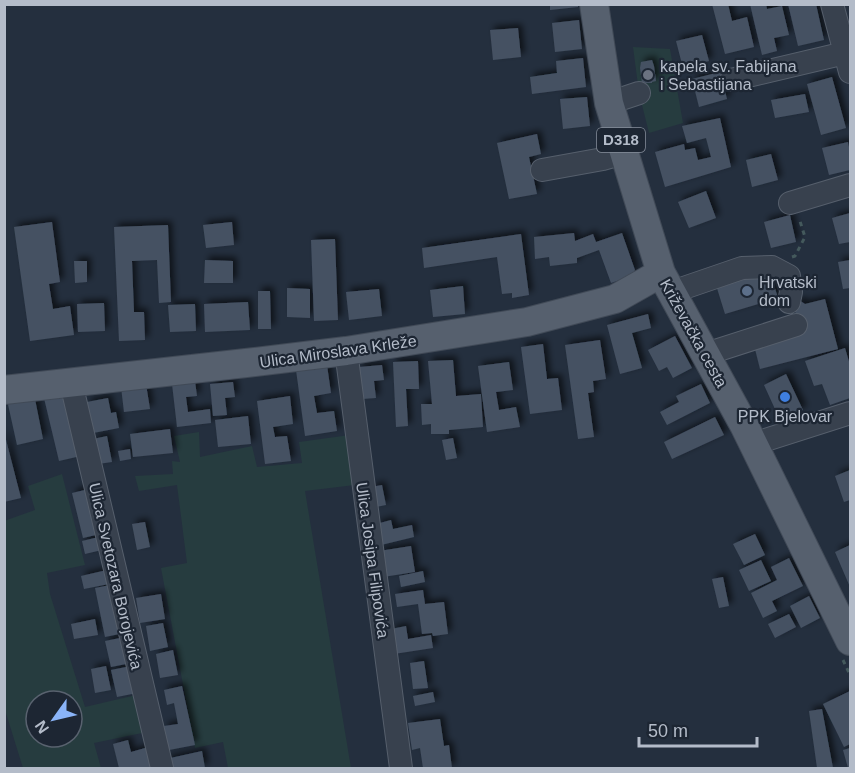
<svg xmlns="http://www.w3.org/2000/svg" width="855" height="773" viewBox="0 0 855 773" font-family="Arial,sans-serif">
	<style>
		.green { fill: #263c3f; fill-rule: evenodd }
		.building { fill: #455162; filter: url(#shadow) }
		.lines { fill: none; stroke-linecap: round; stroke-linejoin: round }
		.minor-casing { stroke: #565f6c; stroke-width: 24 }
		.major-casing { stroke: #414a57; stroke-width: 30 }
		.path { stroke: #44595c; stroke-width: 3; stroke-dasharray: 4.5 4.5; stroke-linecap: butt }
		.minor { stroke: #38414e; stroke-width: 22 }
		.major { stroke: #56606e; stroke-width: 28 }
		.worship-dot { fill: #6b7280; stroke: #1d2633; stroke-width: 2 }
		.service-dot { fill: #5c6f8a; stroke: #1d2633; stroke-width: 2 }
		.shop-dot { fill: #3f7fe0; stroke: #1d2633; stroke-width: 2 }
		.labels { text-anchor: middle; stroke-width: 4.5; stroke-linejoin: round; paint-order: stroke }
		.shield { fill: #1d2633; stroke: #878f9c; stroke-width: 1.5 }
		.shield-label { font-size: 15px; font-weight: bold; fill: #b4bcc9 }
		.poi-label { font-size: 16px; fill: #b4bcc9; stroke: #1d2633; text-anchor: start }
		.street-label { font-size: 16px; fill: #b4bcc9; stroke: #1d2633 }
	</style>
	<defs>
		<filter id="shadow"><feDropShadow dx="4" dy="-4" stdDeviation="3" flood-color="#0009"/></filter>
	</defs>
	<rect width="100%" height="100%" fill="#242f3e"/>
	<path class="green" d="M633,47l37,2 13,74 -34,10 -10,-40z
		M199,432l1,25 52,-11 5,21 45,-4 -3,-21 58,-8 6,50 -58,7 46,277h-123l-5,-26 -28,6 -34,-180 26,-5 -10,-78 -38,6 -4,-15 38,-2 -1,-13 8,1 -6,-26z
		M62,474l23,91 -38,8 3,21 35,113 51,-12 11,37 -53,11 7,25h-78l-18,-58 -1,-189 31,-11 -7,-24zM36,701h36v36h-36z"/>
	<path class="building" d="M550,4h28v3l-28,3z
		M712,4h16l4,17 15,-4 7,30 -29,7z
		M750,4h16l1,5 15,-3 7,29 -15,3 3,13 -15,4z
		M788,4h28l8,36 -26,6z
		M579,20l3,29 -27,3 -3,-29z
		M518,28l3,29 -28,3 -3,-30z
		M702,35l7,26 -26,7 -7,-27z
		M583,58l3,29 -54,7 -2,-17 27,-4 -1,-12z
		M652,60l2,6 2,15 -4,1v1h-10l-2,-15 1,-6z
		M720,72l7,27 -28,8 -7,-28z
		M832,77l14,51 -25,7 -14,-51z
		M805,94l4,18 -34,6 -4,-18z
		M587,97l3,29 -27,3 -3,-30z
		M720,118l11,49 -66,20 -10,-35 29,-8 1,6 10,-2 3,12 13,-3 -5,-19 -19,5 -5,-17z
		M537,134l4,20 -12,3 8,37 -28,5 -12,-56z
		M848,142l2,10v18l-21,5 -7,-27z
		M771,154l7,26 -26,7 -6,-27z
		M706,191l10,27 -27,10 -11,-26z
		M850,213v29l-11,2 -7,-26z
		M790,215l6,27 -25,6 -7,-26z
		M52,222l8,60 -11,2 4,25 17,-3 4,29 -44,6 -16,-114z
		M232,222l2,23 -28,3 -3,-23z
		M168,225l3,77 -12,1 -2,-43 -25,1 2,51h10l1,28 -26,1 -5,-114z
		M574,233l1,8 18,-7 3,8 26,-9 13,37 -3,6 -21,7 -12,-33 -22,8v5l-27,3 -1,-9 -14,2 -1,-22z
		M521,234l8,61 -17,3v-5l-10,1 -5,-37 -73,11 -2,-20z
		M335,239l3,81 -24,1 -3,-81z
		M205,260l28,1v22h-29z
		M850,260v28l-7,1 -5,-27z
		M74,261h13v21l-12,1z
		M769,269l9,29 -53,16 -9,-29z
		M463,286l2,28 -32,3 -3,-27z
		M287,288l23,1v29l-23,-1z
		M379,289l3,27 -33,4 -3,-28z
		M258,291h12l1,38h-13z
		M825,299l13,50 -78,20 -7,-28 50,-23 -11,-8 7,-10 6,4z
		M248,302l2,28 -45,2 -1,-28z
		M104,303l1,28 -27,1 -1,-28z
		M195,304l1,27 -26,1 -2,-27z
		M648,314l3,14 -19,5 10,35 -22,6 -13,-49z
		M675,336l17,32 -19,10 -6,-11 -8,4 -11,-21z
		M600,340l6,39 -13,2 1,11 -6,1 6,44 -16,2 -13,-94z
		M543,344l4,35 11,-1 4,32 -32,4 -9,-67z
		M845,348l5,17v33l-20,7 -8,-21 -8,2 -9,-25z
		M453,360l3,36 25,-2 2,33 -34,3v4h-18v-10l-9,1 -1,-21h11l-4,-43z
		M418,361l1,28h-13l2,37 -12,1 -3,-65z
		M509,362l4,28 -17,2 3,18 17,-3 4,20 -33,5 -9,-66z
		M327,365l4,28 -17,3 3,17 17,-2 3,20 -32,5 -9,-66z
		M382,365l2,15 -10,1 2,17 -14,1 -3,-32z
		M786,374l17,36 -23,10 -16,-35z
		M195,381l2,15 -11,1 2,15 22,-3 1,14 -34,4 -5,-43z
		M233,382l2,15 -10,1 2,17 -14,1 -3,-32z
		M146,384l4,25 -26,3 -3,-25z
		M701,384l9,19 -43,22 -7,-13 19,-10 -3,-6z
		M70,392l15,63 -26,6 -15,-63z
		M34,394l9,45 -26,6 -10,-45z
		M290,396l3,28 -20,3 2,10 12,-1 4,25 -26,3 -8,-63z
		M108,398l3,15 5,-1 3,16 -26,5 -6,-31z
		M248,416l3,28 -33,3 -3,-27z
		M715,417l9,18 -52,24 -8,-17z
		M170,429l3,24 -40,4 -3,-23z
		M4,432l17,66 -17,4z
		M107,436l5,26 -14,2 -5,-25z
		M453,438l4,20 -11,2 -4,-20z
		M130,449l1,10 -11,2 -2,-10z
		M850,470v30l-6,2 -9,-26z
		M382,485l4,20 -10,2 -5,-20z
		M89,489l11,45 -17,4 -11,-45z
		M391,520l2,9 19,-4 2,12 -33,8 -5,-21z
		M145,522l5,25 -13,3 -5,-26z
		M755,534l10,21 -21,10 -11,-21z
		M103,536l3,13 -21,5 -3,-13z
		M850,545v42l-15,-35z
		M411,546l4,26 -32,5 -4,-26z
		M789,558l14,28 -31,15 5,10 -14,7 -12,-25 26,-13 -6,-13z
		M761,560l10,21 -22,10 -10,-21z
		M107,570l2,14 -25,5 -3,-13z
		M423,571l2,11 -24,5 -2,-11z
		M723,577l6,29 -10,2 -7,-29z
		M110,585l14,48 -19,4 -10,-49z
		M423,590l2,14 19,-2 4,32 -15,2 -1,-3 -10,1 -4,-30 -21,3 -2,-13z
		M161,594l4,25 -25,4 -4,-25z
		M809,596l11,22 -19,10 -11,-22z
		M789,614l7,13 -21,11 -7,-14z
		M95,619l3,16 -24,4 -3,-15z
		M163,623l5,24 -18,4 -4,-25z
		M406,626l2,13 23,-4 2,13 -39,6 -3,-25z
		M125,637l6,26 -20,4 -6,-26z
		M173,650l5,25 -18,3 -4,-24z
		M424,661l4,27 -15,1 -3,-26z
		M106,666l5,24 -16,3 -4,-24z
		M131,666l6,27 -20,4 -6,-27z
		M182,686l13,59 -26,5 -5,-24 14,-2 -4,-21 -7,2 -3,-15z
		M850,691v53l-6,3 -21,-43z
		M433,692l2,10 -20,4 -2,-10z
		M822,709l11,59h-16l-8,-57z
		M440,719l4,27 5,-1 3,23h-29l-3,-20 -8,2 -4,-27z
		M128,740l3,12 21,-6 3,22h-36l-6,-24z
		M850,748v20h-2l-5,-18z
		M202,751l3,17h-37l-2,-9z"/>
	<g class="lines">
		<defs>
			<path id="minor" d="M832,4l18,68
				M731,80l114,-27
				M609,103l30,-10
				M542,170l61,-11 21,-6
				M790,203l60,-18
				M672,292l70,-24 30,-1 17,9 2,16 -2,10
				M346,351l55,417
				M706,354l90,-29
				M71,383l91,385
				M753,444l97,-31"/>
			<path id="major" d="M594,4l15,99 52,170 83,152 106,216
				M4,390l242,-27 100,-12 181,-29 88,-23 46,-26"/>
		</defs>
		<use href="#minor" class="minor-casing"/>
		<use href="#major" class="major-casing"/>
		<path class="path" d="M792,257l3,-1 10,-19 -6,-19
			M843,660l7,15"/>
		<use href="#minor" class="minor"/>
		<use href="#major" class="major"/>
	</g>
	<circle class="worship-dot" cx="648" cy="75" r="6"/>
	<circle class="service-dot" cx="747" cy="291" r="6"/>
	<circle class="shop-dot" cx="785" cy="397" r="6"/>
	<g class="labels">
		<rect class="shield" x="597" y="128" width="48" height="24" rx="4.5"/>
		<g class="shield-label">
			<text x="621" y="145">D318</text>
		</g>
		<g class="poi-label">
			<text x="660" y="72">kapela sv. Fabijana<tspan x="660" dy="18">i Sebastijana</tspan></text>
			<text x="759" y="288">Hrvatski<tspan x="759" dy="18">dom</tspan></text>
			<text x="785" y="422" text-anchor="middle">PPK Bjelovar</text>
		</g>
		<g class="street-label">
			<text transform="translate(694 333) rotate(61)" y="6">Križevačka cesta</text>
			<text transform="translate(338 351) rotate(-8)" y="6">Ulica Miroslava Krleže</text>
			<text transform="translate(373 560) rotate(82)" y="6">Ulica Josipa Filipovića</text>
			<text transform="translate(116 576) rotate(77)" y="6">Ulica Svetozara Borojevića</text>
		</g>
	</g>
	<rect width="855" height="773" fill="none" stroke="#b4bcc9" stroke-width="12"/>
	<g transform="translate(54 719) rotate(236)"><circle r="28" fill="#1d2633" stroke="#59626f" stroke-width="1.5"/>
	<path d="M0-4.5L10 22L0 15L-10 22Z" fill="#8ab4f8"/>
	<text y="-9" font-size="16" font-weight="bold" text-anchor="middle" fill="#b4bcc9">N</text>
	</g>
	<path d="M639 737v9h118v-9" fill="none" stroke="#b4bcc9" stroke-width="3"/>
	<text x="648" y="737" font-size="18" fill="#b4bcc9" stroke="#1d2633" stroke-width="4.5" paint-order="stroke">50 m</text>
</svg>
